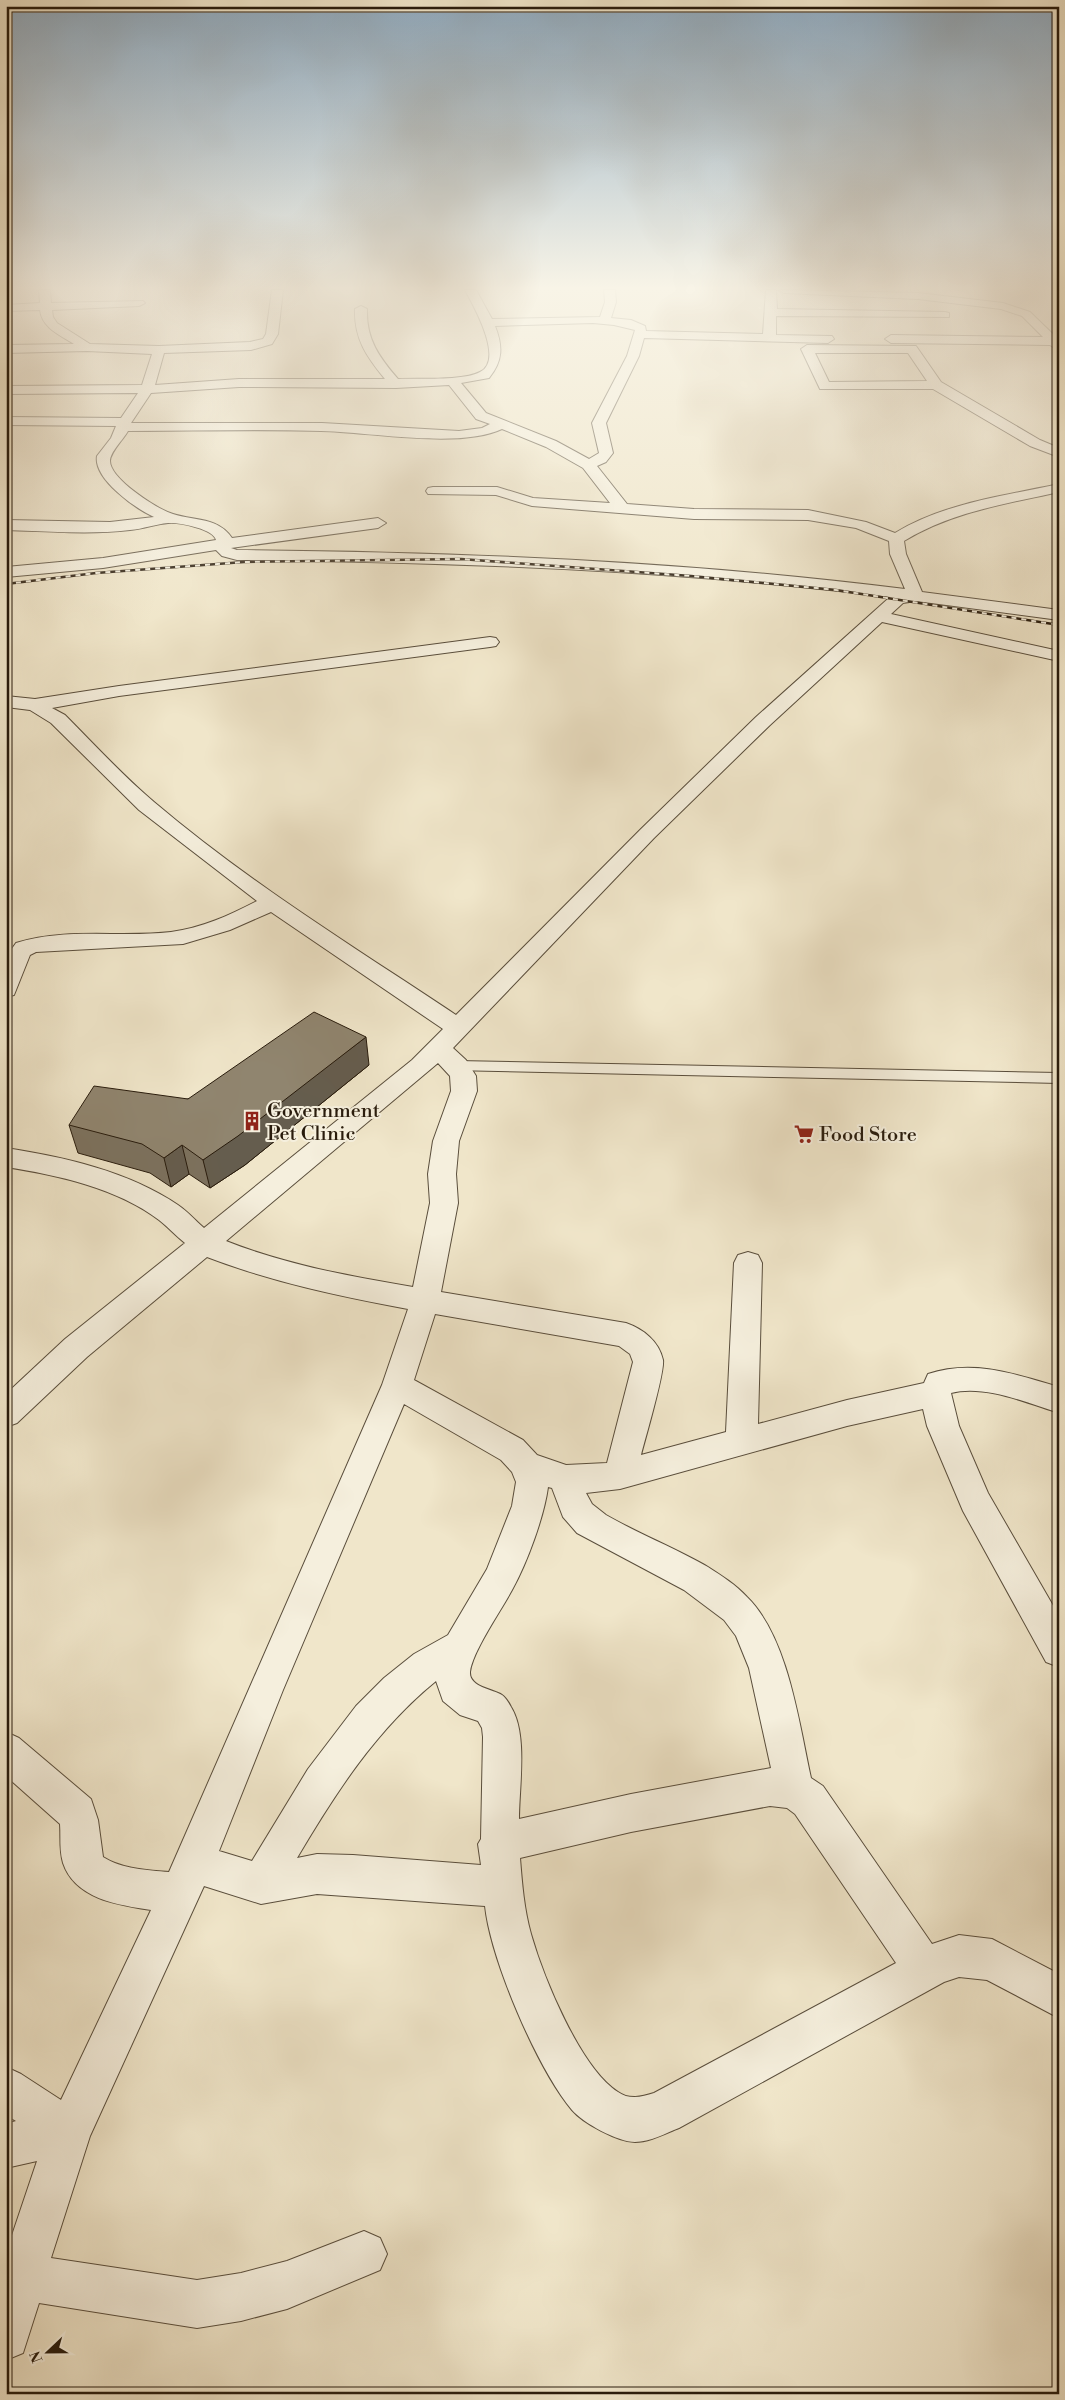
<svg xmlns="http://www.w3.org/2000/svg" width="1065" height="2400" viewBox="0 0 1065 2400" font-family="'Libre Bodoni',serif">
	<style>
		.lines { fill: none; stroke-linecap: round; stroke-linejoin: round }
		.lane-casing { stroke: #5a4e3c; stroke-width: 2 }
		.street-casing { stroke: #5a4e3c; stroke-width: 2 }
		.lane { fill: #f5efdd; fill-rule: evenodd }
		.street { fill: #f5efdd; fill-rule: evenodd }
		.rail-casing { stroke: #281b0c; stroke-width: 2.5 }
		.rail { stroke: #f5efdd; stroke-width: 2; stroke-dasharray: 5; stroke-linecap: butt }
		.wall { fill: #7c725f; stroke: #281b0c }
		.shaded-wall { fill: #655d4e; stroke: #281b0c }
		.building { fill: #90856f; stroke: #281b0c }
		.labels { text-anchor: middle; stroke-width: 4; stroke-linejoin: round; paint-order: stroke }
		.poi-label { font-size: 20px; fill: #281b0c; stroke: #f5efdd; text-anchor: start }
	</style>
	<rect width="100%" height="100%" fill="#f0e6ca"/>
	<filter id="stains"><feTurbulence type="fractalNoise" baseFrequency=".004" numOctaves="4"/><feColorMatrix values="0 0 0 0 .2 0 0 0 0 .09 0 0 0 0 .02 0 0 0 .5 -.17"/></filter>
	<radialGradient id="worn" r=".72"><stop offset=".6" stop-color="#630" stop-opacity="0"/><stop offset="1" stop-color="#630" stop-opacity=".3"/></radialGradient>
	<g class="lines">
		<defs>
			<path id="lane" d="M457,1061l602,12v10l-608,-13 -2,-4 2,-4z"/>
			<path id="street" d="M39,290h11l1,13 92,-2 2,2 -6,3 -87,4 1,7 4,6 33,21 69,2 91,-4 13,-3 3,-5 6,-44h11l-5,44 -6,10 -21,6 -87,3 -9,32 84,-6h146c-18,-22 -31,-40 -30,-70l6,-3 6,3c-1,30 12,48 31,70 21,-1 65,2 82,-7 25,-12 -7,-67 -15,-82h11l16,29 108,-2 5,-15 -1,-12h11l1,12 -5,16 20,2 14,6 1,5 117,3 3,-44h10l1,19 168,3 4,1v4l-173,-1v19l56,1 2,3 -6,4 -184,-5 -5,18 -33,67 7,30 -7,9 -9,4 30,38 67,5 114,1 58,12 29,11c49,-30 108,-37 164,-49v8c-54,12 -108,20 -155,49l2,13 16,38 137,18v10l-143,-19 -13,2 -12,11 168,37v10l-177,-39 -112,103 -116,113 -201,210 13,12 10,16 1,15 -18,50 -3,33 2,29 -17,89 185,31c17,6 33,18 37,37 2,12 -18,79 -22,95l85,-23 8,-169 4,-8 10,-3 10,3 4,8 -4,161 89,-24 77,-17 4,-9c45,-15 87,0 131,13v26c-32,-10 -75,-29 -108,-20l8,33 29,67 71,123v51l-13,-5 -83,-151 -36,-85 -4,-17 -76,17 -227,63 -34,4 6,11 14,11c33,19 69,33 102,52 14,9 28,18 39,30 41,40 52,126 64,181l12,8 109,158 27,-9 33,4 67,35v44l-72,-38 -28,-3 -15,5 -265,146c-13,5 -29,14 -44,14 -17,0 -52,-19 -63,-32 -35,-42 -81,-150 -87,-204l-168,-12 -56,10 -57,-18 -114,250 -39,122 146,22 44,-7 46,-12 77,-30 16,7 7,16 -7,16 -93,39 -46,12 -44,7 -158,-25 -16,50 -17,7v-107l31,-92 -31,7v-44l10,-3 -10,-6v-48l15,7 40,26 90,-190c-33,-5 -76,-11 -88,-47 -4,-13 -2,-27 -3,-39l-54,-48v-44l13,6 72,61 7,21 5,37c19,12 44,13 66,15l213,-487 26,-76c-69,-13 -136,-27 -201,-52l-120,100 -70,66 -11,4v-33l59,-55 120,-96c-9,-7 -17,-16 -26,-23 -42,-32 -102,-45 -153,-53v-19c58,9 122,23 172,57 9,6 17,15 26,23l208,-168 31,-31 -172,-117 -41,18 -47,14 -147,8 -6,3 -16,40 -8,2v-40l10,-14c50,-16 104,-5 155,-11 31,-4 59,-17 86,-31l-118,-91 -88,-87 -21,-13 -24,-3v-11l29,3 84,-13 371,-49 6,1 3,4 -3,4 -6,1 -371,49 -67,12 13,7c29,29 57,60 89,87 94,80 200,145 302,213l184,-185 116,-113 134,-120c-217,-27 -435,-35 -653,-37l-15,-4 -6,-6 -113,18 -97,9v-10l97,-9 113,-18c-2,-11 -37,-18 -48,-17 -12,1 -25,6 -38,7 -41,5 -83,1 -124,0v-10l104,2 44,-5c-18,-8 -61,-38 -57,-61l14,-18 5,-12 -110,-1v-8l115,1 17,-25 -132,1v-8l136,-1 10,-31 -65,-3 -81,2v-8l68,-1c-14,-9 -32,-16 -34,-34l-34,1v-6l34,-2zM593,323l21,2 21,5 -8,26 -35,67 7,30 -10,6 -33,-18 -70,-28 -25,-30 28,-5c14,-17 14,-32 6,-52zM449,385l27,34 14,5 -8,4 -23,3 -137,-8h-191l20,-30 88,-6 157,1zM502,429l44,18 37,21 27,35 -77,-5 -36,-11h-64l-5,1 -2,3 2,3 68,1 36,11 162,13 114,1 48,8 33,13 1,13 15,35c-222,-28 -445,-37 -668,-39l-6,-2 147,-20 8,-5 -8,-5 -146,20c-14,-21 -37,-17 -59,-24 -16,-5 -63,-35 -63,-53 0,-9 13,-21 18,-30 64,0 129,-2 193,0 50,1 138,18 181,-2zM438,1063l12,13 1,15 -18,50 -5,33 2,29 -17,84c-64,-11 -126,-22 -187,-46zM435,1314l184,32 11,8 3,8 -26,101 -41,2 -29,-10 -14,-15 -109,-60zM404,1404l97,56 11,12 4,10 -4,24 -25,63 -39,66 -34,19 -30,24 -28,28 -48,63 -56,92 -33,-10 64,-161zM548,1487l4,1 11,29 14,16 107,57 40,30 12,16 13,32 22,100 -140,26 -112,25c0,-32 9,-85 -8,-112 -2,-4 -6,-10 -9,-12 -9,-6 -33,-8 -32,-23 2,-20 32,-63 42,-82 15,-27 32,-73 36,-103zM436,1681l7,20 17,14 18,6 4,7 1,9 -2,102 -3,5 3,21 -128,-10 -36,-1 -20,4c39,-66 79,-128 139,-177zM770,1806l17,2 8,6 101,149 -242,130c-12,4 -25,7 -36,-1 -38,-24 -75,-116 -87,-158 -7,-25 -9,-51 -11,-76l111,-26z
				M779,290l139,3 85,10 27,9 29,28v11l-9,-6 -159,-2 -6,-4 6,-4 152,2 -21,-21 -21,-7 -83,-10 -134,-6z
				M807,345l109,1 25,36 99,58 19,8v9l-29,-11 -97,-57h-113l-19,-40zM815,353h93l19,28 -98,1z"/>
		</defs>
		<use href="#lane" class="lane-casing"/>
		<use href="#street" class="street-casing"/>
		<use href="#lane" class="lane"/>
		<use href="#street" class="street"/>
		<defs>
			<path id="rail" d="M6,584l90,-11 148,-11 217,-3 230,17 145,14 223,35"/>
		</defs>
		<use href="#rail" class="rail-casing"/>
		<use href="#rail" class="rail"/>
	</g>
	<path class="wall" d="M369,1065l-124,100 -35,23 -21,-14 -18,13 -21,-14 -72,-20 -9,-28 119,-26z"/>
	<path class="shaded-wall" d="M366,1037l3,28 -124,100 -35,23 -7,-28z
		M182,1145l7,29 -18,13 -7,-29z"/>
	<path class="building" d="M314,1012l52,25 -128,99 -35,24 -21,-15 -18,13 -22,-14 -73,-19 25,-39 94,13z"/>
	<linearGradient id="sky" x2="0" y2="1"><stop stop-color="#90acc2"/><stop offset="0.46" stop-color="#f8f4e7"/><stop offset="1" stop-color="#f8f4e7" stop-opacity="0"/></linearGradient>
	<rect width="1065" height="626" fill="url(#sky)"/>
	<defs>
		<symbol id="building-bare" viewBox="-9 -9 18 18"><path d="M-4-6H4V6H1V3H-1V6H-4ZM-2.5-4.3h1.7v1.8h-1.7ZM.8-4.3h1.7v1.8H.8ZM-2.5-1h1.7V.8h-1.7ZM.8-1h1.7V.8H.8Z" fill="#8f2418" stroke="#f5efdd" stroke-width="2.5" paint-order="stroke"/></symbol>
		<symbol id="supermarket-bare" viewBox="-9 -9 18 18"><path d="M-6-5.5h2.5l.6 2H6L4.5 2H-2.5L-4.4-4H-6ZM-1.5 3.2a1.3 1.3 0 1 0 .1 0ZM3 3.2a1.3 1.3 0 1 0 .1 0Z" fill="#8f2418" stroke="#f5efdd" stroke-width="2.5" paint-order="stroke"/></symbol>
	</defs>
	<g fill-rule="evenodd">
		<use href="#building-bare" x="238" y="1107" width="28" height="28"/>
		<use href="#supermarket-bare" x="790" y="1120" width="28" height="28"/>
	</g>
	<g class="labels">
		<g class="poi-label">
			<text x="267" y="1117">Government<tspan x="267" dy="23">Pet Clinic</tspan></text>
			<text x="819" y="1141">Food Store</text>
		</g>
	</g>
	<rect width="1065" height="2400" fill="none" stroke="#f0e6ca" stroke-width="25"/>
	<rect x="8" y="8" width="1050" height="2385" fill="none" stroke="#281b0c" stroke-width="2.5"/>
	<rect x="12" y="12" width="1040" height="2375" fill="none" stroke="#281b0c"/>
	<g transform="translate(48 2352) rotate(248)" stroke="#f5efdd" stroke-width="4" paint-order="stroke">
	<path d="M0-4L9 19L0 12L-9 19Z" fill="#281b0c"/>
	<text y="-8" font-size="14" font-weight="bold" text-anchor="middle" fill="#281b0c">N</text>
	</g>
	<rect width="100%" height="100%" filter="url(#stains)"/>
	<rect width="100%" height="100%" fill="url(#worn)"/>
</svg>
